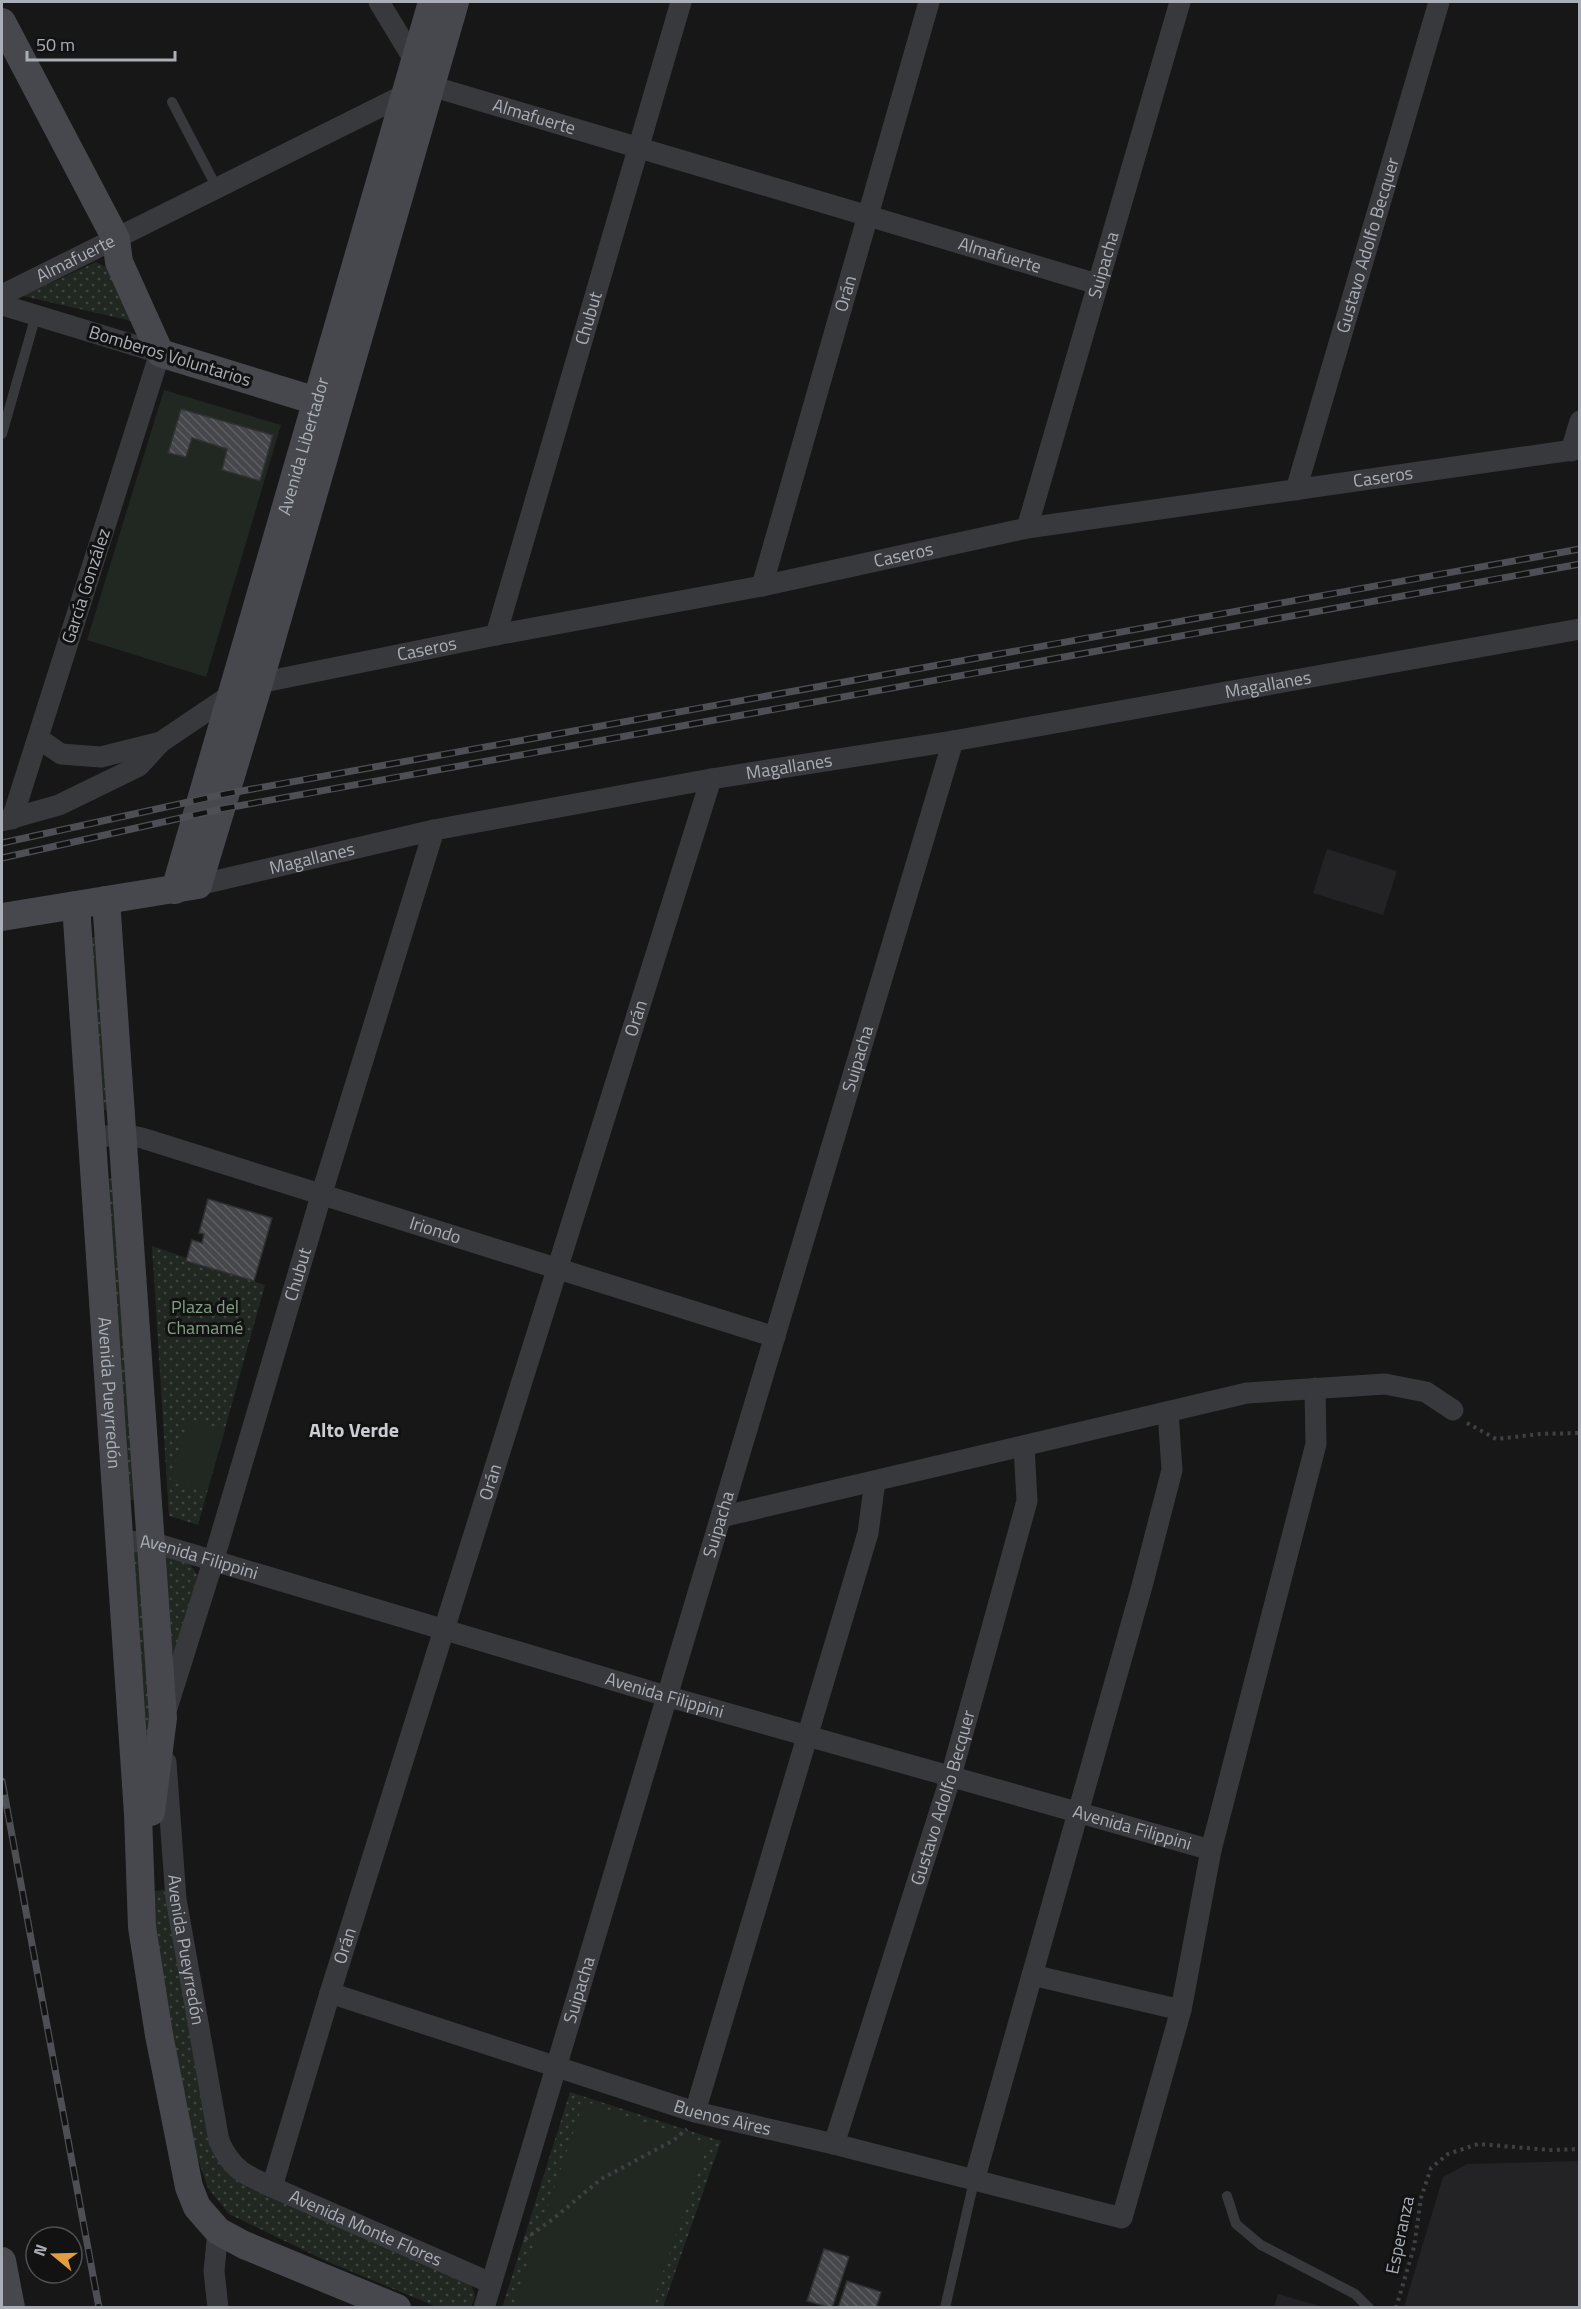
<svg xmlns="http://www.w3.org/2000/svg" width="1581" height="2309" viewBox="0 0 1581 2309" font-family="'Titillium Web',sans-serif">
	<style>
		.built { fill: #232325 }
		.grass { fill: url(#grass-dots) }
		.garden { fill: #212821 }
		.building { fill: url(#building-back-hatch); stroke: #313134; stroke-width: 1.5 }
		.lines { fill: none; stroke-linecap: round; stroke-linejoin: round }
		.path { stroke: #3e4044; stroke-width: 4; stroke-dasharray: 3 4.5; stroke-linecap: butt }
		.lane { stroke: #38393d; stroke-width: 10 }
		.street { stroke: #38393d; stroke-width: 21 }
		.secondary { stroke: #46484d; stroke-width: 28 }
		.rail-casing { stroke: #4d4f54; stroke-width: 7 }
		.rail { stroke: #121213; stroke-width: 4.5; stroke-dasharray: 14; stroke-linecap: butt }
		.labels { text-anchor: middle; stroke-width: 6; stroke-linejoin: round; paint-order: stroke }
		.street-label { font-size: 18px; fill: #aaafb7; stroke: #121213 }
		.park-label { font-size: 18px; fill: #84a083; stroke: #121213 }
		.neighbourhood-label { font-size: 20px; font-weight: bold; fill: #caced3; stroke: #121213 }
	</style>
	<defs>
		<pattern id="grass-dots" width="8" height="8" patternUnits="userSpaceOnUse" patternTransform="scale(1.5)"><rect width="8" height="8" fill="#212821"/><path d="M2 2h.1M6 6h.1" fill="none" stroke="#3f453f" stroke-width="1.8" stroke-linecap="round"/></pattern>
		<pattern id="building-back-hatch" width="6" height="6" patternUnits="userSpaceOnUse" patternTransform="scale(1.5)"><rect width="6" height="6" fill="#46474b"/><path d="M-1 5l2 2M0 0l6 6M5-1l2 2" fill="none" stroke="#5e5f63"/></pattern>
	</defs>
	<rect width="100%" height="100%" fill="#171718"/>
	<path class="built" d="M1327,849l70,22 -14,44 -70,-22z
		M1579,2161v146h-175l39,-130 24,-13z
		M1278,2294l45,13h-49z"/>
	<path class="grass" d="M96,262l10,5 30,55 -113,-26z
		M91,937h10l12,172 -10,1z
		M117,1178l22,322h-9l-22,-321z
		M152,1246l113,39 -67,240 -29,-9z
		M143,1547l13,194 -9,1 -14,-194z
		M160,1554l27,7 11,14 -24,78h-6z
		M164,1890l7,2 58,278 19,18 219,93c8,9 10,15 4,26h-34l-113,-47 -95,-46 -21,-26 -13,-38 -45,-219 5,-40z
		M570,2092l151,49 -58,166 -161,1z"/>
	<path class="garden" d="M164,390l117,35 -75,252 -119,-37z
		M189,1419l36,11 -18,61 -37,-10z
		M584,2101l123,43 -56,163 -129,1 -8,-3z"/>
	<path class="building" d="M181,409l92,26 -13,46 -38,-11 5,-21 -35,-11 -6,19 -18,-4z
		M208,1199l64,19 -18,63 -68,-20 6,-21 10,3 2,-9 -5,-1z
		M824,2249l25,8 -17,51 -25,-7z
		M847,2281l34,11 -5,16h-38z"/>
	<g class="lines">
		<path class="path" d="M1467,1423l29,16 44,-5 40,-1
			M525,2239l28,-20 48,-40 73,-39 13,-11
			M1396,2308l18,-61 7,-49 10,-30 17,-14 30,-10 72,6 30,-1"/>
		<path class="lane" d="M172,102l45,86
			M2,434l34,-119
			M1227,2196l9,28 25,21 94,49 14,14
			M945,2308l29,-127"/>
		<g class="street">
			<path d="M379,2l40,66"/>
			<path id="s1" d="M2,295l402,-200 27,-9 666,198"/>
			<path d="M2,305l158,48 -148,466"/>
			<path d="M1571,451l9,-30"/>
			<path id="s2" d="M1296,490l143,-488"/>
			<path id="s3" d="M1027,528l153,-526"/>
			<path id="s4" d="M762,586l167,-584"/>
			<path id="s5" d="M496,635l185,-633"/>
			<path id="s6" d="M38,738l23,16 40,3 60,-15 71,-48 27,-11 237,-48 266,-49 265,-58 553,-79"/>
			<path d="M2,821l57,-16 80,-39 22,-24"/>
			<path id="s7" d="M198,885l236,-55 277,-51 242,-38 627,-112"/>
			<path id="s8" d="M93,1138l29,-4 20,4 633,199"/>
			<path d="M721,1517l526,-124 138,-9 41,8 27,18"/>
			<path id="s9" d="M120,1541l31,1 515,154 545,154"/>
			<path id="s10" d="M167,1708l46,-146 108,-366 113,-366"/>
			<path id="s11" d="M166,1762l10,137 43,242c13,29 26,34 53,46l219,96"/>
			<path d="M1032,1975l149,35"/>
			<path id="s12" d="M330,1993l365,119 139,32 288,74 59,-208 30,-160 105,-406 -1,-56"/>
			<path d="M695,2112l173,-579 7,-52"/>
			<path id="s13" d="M834,2144l117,-368 76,-275 -3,-55"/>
			<path d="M974,2181l168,-595 30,-116 -4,-58"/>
			<path id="s14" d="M272,2187l58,-194 381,-1214"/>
			<path d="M218,2308l-4,-37 4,-40"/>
			<path id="s15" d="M484,2308l469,-1567"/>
		</g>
		<g class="secondary">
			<path d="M2,22l114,217 3,23 41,91 173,53"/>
			<path id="s16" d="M175,890l257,-888"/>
			<path d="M106,900l57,818 -12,94"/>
			<path id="s17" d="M76,905l62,909 4,113 17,108 30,152 8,20 21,24 26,14 153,63"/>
			<path d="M2,917l196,-32 61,-202 196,-681"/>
			<path d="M2,2261l9,47"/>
		</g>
		<defs>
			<path id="rail" d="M2,843l223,-49 1355,-245
				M2,858l219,-49 1359,-245
				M2,1781l97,527"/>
		</defs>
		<use href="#rail" class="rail-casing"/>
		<use href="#rail" class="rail"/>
	</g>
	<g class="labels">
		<g class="street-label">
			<text dy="6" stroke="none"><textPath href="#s1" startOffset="585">Almafuerte</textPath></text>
			<text dy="6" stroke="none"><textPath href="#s2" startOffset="255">Gustavo Adolfo Becquer</textPath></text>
			<text dy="6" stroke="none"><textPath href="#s1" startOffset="1071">Almafuerte</textPath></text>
			<text dy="6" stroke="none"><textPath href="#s1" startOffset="82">Almafuerte</textPath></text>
			<text dy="6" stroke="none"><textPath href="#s3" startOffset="274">Suipacha</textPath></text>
			<text dy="6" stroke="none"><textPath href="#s4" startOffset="304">Orán</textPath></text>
			<text dy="6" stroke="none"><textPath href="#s5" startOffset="330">Chubut</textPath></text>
			<text transform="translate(170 356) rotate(17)" y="6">Bomberos Voluntarios</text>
			<text dy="6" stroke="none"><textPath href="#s16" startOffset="462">Avenida Libertador</textPath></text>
			<text dy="6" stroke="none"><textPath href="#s6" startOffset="1388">Caseros</textPath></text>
			<text dy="6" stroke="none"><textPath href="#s6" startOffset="902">Caseros</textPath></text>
			<text transform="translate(86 586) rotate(-72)" y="6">García González</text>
			<text dy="6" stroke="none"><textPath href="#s6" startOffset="416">Caseros</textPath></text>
			<text dy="6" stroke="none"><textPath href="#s7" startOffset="1089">Magallanes</textPath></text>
			<text dy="6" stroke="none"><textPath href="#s7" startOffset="603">Magallanes</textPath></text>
			<text dy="6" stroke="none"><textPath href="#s7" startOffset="117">Magallanes</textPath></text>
			<text dy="6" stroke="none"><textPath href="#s14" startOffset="1224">Orán</textPath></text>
			<text dy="6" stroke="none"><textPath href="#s15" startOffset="1304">Suipacha</textPath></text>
			<text dy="6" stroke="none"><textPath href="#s8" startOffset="357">Iriondo</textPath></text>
			<text dy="6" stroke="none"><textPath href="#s10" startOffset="453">Chubut</textPath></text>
			<text dy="6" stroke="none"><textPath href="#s17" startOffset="489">Avenida Pueyrredón</textPath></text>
			<text dy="6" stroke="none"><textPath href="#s14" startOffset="738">Orán</textPath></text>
			<text dy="6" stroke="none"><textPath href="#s15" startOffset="818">Suipacha</textPath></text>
			<text dy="6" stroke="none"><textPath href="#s9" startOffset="81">Avenida Filippini</textPath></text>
			<text dy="6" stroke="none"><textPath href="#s9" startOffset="567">Avenida Filippini</textPath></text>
			<text dy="6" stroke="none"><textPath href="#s13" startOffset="363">Gustavo Adolfo Becquer</textPath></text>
			<text dy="6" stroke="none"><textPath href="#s9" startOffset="1053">Avenida Filippini</textPath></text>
			<text dy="6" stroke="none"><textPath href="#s14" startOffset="252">Orán</textPath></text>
			<text dy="6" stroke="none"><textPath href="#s11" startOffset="189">Avenida Pueyrredón</textPath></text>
			<text dy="6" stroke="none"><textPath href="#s15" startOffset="332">Suipacha</textPath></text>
			<text dy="6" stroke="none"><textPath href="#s12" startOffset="412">Buenos Aires</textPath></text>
			<text dy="6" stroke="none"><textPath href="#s11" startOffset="558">Avenida Monte Flores</textPath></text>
			<text transform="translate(1400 2235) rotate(-78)" y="6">Esperanza</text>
		</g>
		<g class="park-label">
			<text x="205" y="1313">Plaza del<tspan x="205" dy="21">Chamamé</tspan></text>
		</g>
		<g class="neighbourhood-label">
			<text x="354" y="1437">Alto Verde</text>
		</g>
	</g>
	<rect width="1581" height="2309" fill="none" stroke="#aaafb7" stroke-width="6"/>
	<g transform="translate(54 2255) rotate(289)"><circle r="28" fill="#121213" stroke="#4f5155" stroke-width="1.5"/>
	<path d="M0-4.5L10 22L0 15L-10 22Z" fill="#e19d46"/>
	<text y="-9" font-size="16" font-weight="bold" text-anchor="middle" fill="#aaafb7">N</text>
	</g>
	<path d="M27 51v9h148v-9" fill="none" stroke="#aaafb7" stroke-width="3"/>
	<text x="36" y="51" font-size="18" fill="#aaafb7" stroke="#121213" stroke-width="4.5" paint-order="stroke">50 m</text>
</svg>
